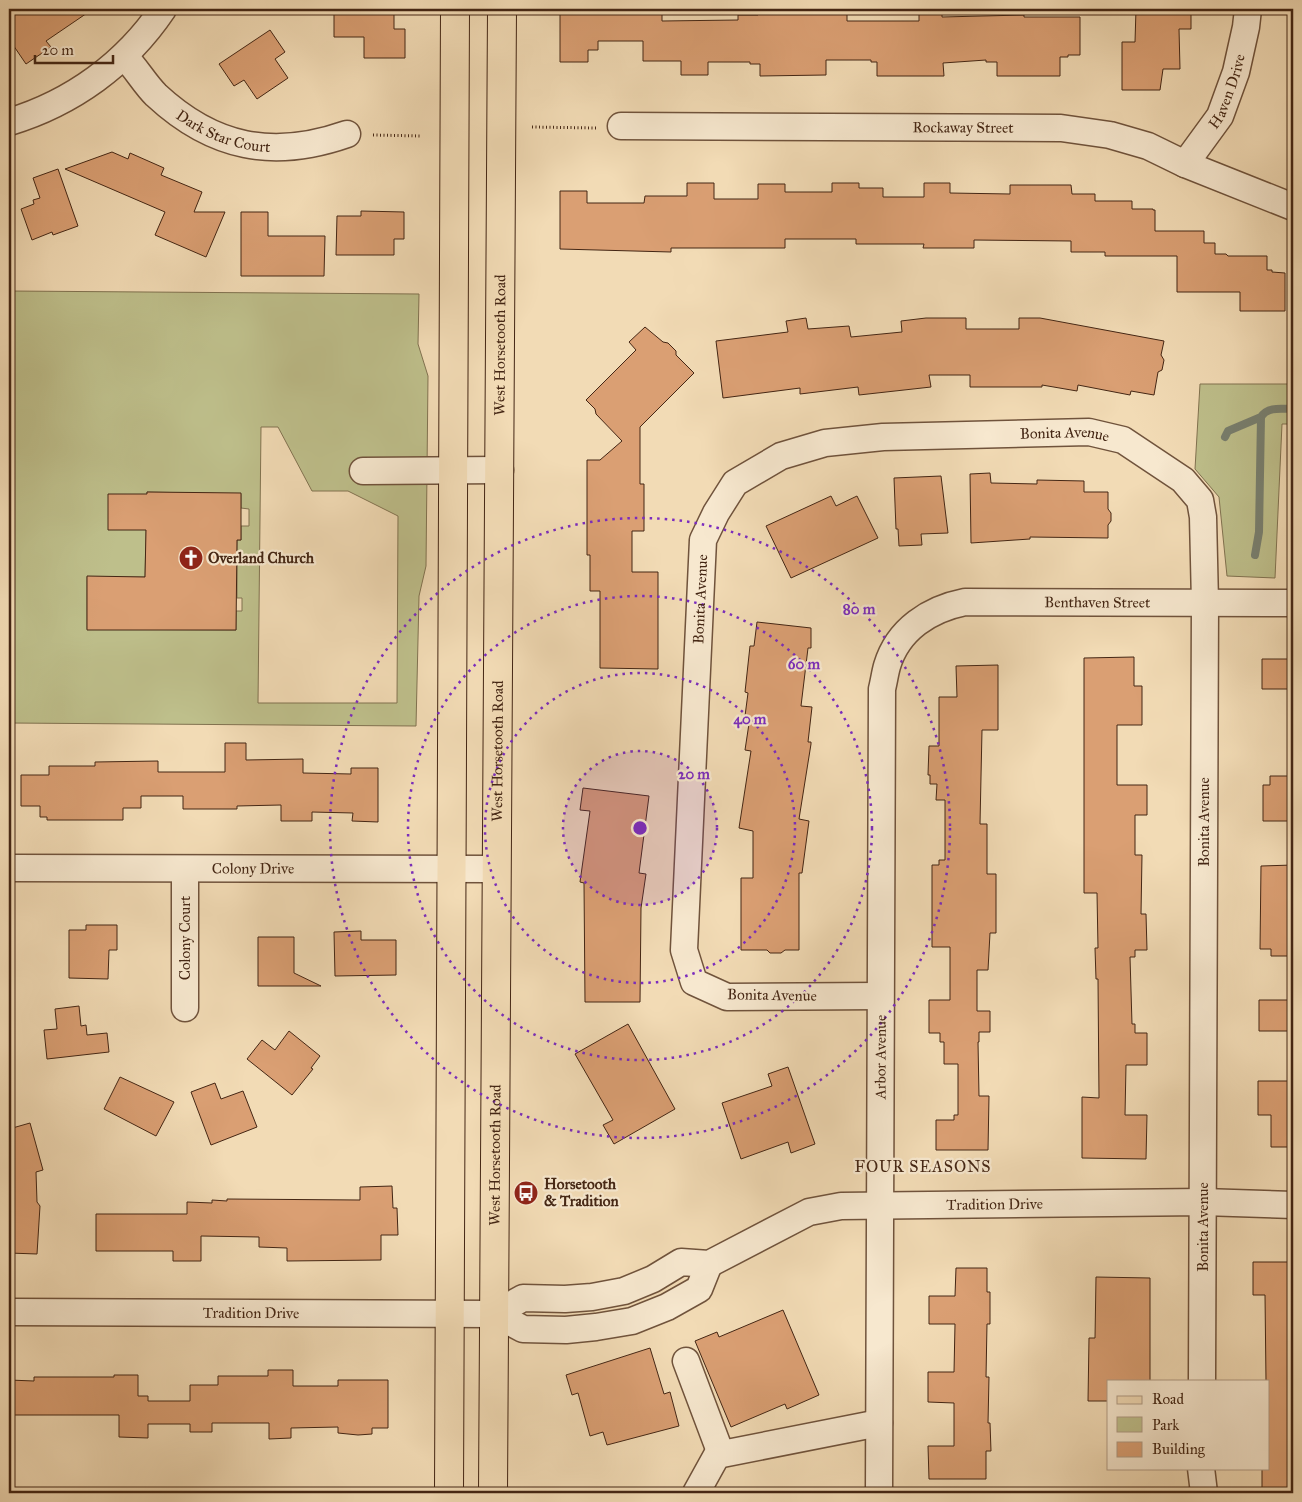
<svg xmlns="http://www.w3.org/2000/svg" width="1302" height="1502" viewBox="0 0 1302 1502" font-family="'IM FELL Great Primer',serif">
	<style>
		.green { fill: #bebf8b; stroke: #817250; fill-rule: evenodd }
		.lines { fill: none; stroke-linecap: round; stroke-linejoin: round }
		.stream { stroke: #787f6f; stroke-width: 8 }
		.building { fill: #da9f73; stroke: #442614 }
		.minor-casing { stroke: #70533c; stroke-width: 29 }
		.major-casing { stroke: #442614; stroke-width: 30 }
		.path { stroke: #442614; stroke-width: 3; stroke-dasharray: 1 2.5; stroke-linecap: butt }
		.minor { stroke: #f7e8cf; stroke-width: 26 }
		.major { stroke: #f2dbb5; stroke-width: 28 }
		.ring { fill: none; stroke: #7b2cbf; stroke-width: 2.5; stroke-dasharray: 2.5 5 }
		.labels { text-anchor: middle; stroke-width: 4.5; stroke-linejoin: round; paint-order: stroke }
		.street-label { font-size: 15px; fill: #442614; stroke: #f7e8cf }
		.poi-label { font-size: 15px; font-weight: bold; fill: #442614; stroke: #f7e8cf; text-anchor: start }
		.neighbourhood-label { font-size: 16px; letter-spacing: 1px; fill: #442614; stroke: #f7e8cf }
		.centre { fill: #7b2cbf; stroke: #f7e8cf; stroke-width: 2.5 }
		.ring-label { font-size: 15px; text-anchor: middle; font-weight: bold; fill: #7b2cbf; stroke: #f7e8cf; stroke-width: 4.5; stroke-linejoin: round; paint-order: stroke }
	</style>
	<rect width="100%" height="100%" fill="#f2dbb5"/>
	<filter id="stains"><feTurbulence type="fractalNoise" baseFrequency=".004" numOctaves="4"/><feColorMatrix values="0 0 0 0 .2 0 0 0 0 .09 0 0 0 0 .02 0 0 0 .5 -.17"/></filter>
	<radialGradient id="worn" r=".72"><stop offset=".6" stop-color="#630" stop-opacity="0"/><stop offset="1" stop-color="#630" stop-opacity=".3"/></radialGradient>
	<path class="green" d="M9,291l410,3 -1,50 10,32 -2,190 -7,30 -3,130 -407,-3zM261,427h17l34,64h36l50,25 -1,187h-139zM147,492l94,2v14l8,1v17h-8v14h-4v58h5v13h-6v19l-149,-1v-52h58z
		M1200,384h93v40h-11l-7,154 -48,-2 -8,-79 -24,-28z"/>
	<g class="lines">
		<path class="stream" d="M1225,437l3,-6 33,-14
			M1255,555l4,-23 2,-115c7,-11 21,-8 32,-8"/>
	</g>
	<path class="building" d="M9,9h84l-47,32 5,6 -25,17 -17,-25z
		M334,9h60v20h11v29h-41v-21h-30z
		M560,9h102v12l76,-1v-5h20v-2l39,1v-5l50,2v10h72v-9h23v5l82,-2v2h56v38h-12v2h-8v19h-63v-14h-11v-2l-43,3 1,13h-67v-14h-6v-2h-45v15l-66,1v-12h-10v-2h-42v13h-27v-14h-38v-20h-45v9h-10v12h-28z
		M1136,9h55v20h-12l1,40h-17l-3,21h-38v-48h13z
		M270,30l15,22 -10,7 13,19 -31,21 -13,-19 -10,6 -15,-22z
		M112,152l16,7 2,-6 34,15 -3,7 41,17 -8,20h31l-19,45 -51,-22 10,-23 -100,-43z
		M58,169l20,57 -25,9 -1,-3 -20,8 -11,-31 13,-5 -1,-4 7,-2 -7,-20z
		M687,183h27v16h44v-15h27v8h47v-9h27v5h24v9h41v-14h26v10l60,1v-9h61l1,9h23v7h37v8h21v1h2v21h49v12h11v11h11l2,2h39v14h5v2l13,1v38h-45v-19h-63v-36h-72v-4h-34v-11l-97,-1v8h-51l1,-4h-68v-5h-71v9h-114v4l-111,-3v-58h27v12h57l1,-7h42z
		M361,211l43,1v27h-10v16h-58l1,-39h24z
		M241,212h27v24h57l-1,40h-83z
		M806,318l2,11 41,-3 2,11 51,-5 -1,-11 25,-3h40v11h53v-11h21l124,23 -3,14 3,5 -2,10 -4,2 -4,23 -23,-4 -1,4 -52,-10 -1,6 -35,-6v2h-72v-12h-41l2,12 -72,8 -1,-8 -58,7v-6l-77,10 -7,-57 72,-9 -2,-11z
		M645,327l18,15 5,1 8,8v4l18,18 -54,54v57h4v47h-12v41h26v97l-58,-1v-77h-10v-36h-3v-95h13l22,-19 -26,-27 -1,-5 -9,-9 50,-50 -7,-8z
		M990,473l1,10 46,1v-4l47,1v11h24v17l3,4v8l-3,4v13l-78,-1v2l-59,4 -1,-69z
		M941,476l7,57 -27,1 1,11 -23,1 -1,-17h-2l-2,-51z
		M147,492l94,1v47h-4l-1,90h-149v-54l58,1 1,-47h-38v-36h39z
		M831,496l5,10 21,-10 21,42 -87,40 -25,-52z
		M757,622l54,6v20h-3l-7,58 11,1 -4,35h3v2l-12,75 10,2 -7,52h-3v77h-14l-4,3h-11l-3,-3h-26v-72h12v-47l-14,-3 12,-77 -6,-1 5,-33 -5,-1 3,-23 -3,-1 5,-46h4z
		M1134,657v29h8v39h-25v60h30v30h-12v40h7l-1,59h5l1,36h-12v7h-5l2,67h3v9h12v32h-21l-1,50h22l-1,44 -64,-1v-61l17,1 -1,-119h-2l-1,-31h3l-1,-55h-13v-235z
		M1262,659h31v30h-31z
		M998,665v65h-16l-2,94h7v50h9v59h-6l-2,37h-11v41h13v21h-11v10h-1l1,54h10l-1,54h-52v-30h18v-5h4v-51h-14v-22h-4v-9h-11v-33h21v-53h-18v-82h7v-5h6v-60h-9l1,-16h-7v-9h-2l1,-29h10v-49h18l-1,-31z
		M225,743h21v17l57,-1v14l48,1v-6h27v54l-26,-1 1,-8 -41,-1v9h-31v-16l-44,1v3h-54v-13h-42v12h-18v12h-76v-3h-7v-11h-19v-31h28v-9h46v-4l63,-1v11h67z
		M1270,776h23v45h-30v-36h7z
		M583,788l66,8 -10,77 7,1 -5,34 -1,94h-55l-1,-119 -4,-1 10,-71 -10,-1z
		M1293,865v91h-22v-7h-11l1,-83z
		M86,925h31v25h-8l-1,29 -39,-1v-48h17z
		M361,931v9h35v35l-61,1 -1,-44z
		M258,937h36v36l27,13h-63z
		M1259,1000h34v31h-34z
		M79,1006l2,20 5,-1 1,10 20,-2 2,19 -62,7 -3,-29 13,-1 -2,-20z
		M628,1024l47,85 -61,35 -11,-19 10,-5 -38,-66z
		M289,1031l31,25 -9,12 2,1 -21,26 -45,-36 15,-19 13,10z
		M788,1067l27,77 -24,9 -3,-11 -47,17 -19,-56 50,-17 -4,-12z
		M120,1077l54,25 -18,34 -52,-27z
		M1258,1081h35v66h-22v-32h-13z
		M215,1083l6,16 22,-8 14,36 -46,18 -20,-53z
		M30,1123l13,47 -7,2 1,30 3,4 -3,48 -28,-1v-124z
		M392,1186l1,22h4l1,27h-17v25l-94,1v-13l-28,-1v-10l-58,-1v25h-28v-10h-77v-37h91v-12l25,1v-3l15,1v-2l133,1v-13z
		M1253,1262h40v231h-31v-25h6v-87h-2l-1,-86h-12z
		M956,1268h31v24h3v32h-3l-1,53h3l-1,46h2l1,28h-5v28h-57l-1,-33h26v-43l-26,-1v-30h26l1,-48h-26v-28h26z
		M1096,1277l54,1v103h-42v20h-20l1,-63h6z
		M783,1310l36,85 -32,14 -2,-5 -54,23 -36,-86 22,-9 2,5z
		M650,1348l14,46 6,-2 9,34 -72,19 -4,-13 -13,4 -12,-43 -6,2 -6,-20z
		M268,1370h25v16h45v-6h50v48h-16v6l-14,1 -20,-2v-6l-47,1v10l-22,1v-16h-57v9h-22v-8h-42v14l-29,-1v-22h-110v-35l25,1v-4h80v-2h24v21h10v5h42v-16h28v-9h50z"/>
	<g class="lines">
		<defs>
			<g id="minor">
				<path id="s1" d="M124,56c12,12 20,27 32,39 57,53 117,65 191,39"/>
				<path d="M9,122c63,-19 117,-58 154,-113"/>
				<path id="s2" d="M621,126l440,2 49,7 38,11 37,18 108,43"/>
				<path id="s3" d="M1185,164l35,-48 16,-44 10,-45 2,-18"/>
				<path d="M363,471l137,-1"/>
				<path id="s4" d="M9,868l487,1"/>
				<path id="s5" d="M880,996l-153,1 -33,-15 -10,-32 19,-410 13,-27 19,-30 46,-27 44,-13 58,-6 206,-5 34,8 60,40 17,20 3,17 2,86 -3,778"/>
				<path d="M185,1008v-139"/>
				<path id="s6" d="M9,1312l486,2 28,15 43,1 30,-3 36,-6 35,-14 32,-18 10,-25"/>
				<path id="s7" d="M495,1314l28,-16 42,1 27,-2 32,-6 29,-12 28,-17 28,2 100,-52 32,-6 362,-4 90,3"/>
				<path d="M686,1361l35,93"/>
				<path d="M1201,1468l3,25"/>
				<path d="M696,1493l21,-38 162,-32"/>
				<path id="s8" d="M879,1493l3,-804c2,-8 3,-16 5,-23 11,-37 43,-57 78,-64l328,1"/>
			</g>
			<g id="major">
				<path d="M449,1493l6,-1484"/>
				<path id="s9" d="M493,1493l9,-1484"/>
			</g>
		</defs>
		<use href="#minor" class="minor-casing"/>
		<use href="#major" class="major-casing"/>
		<path class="path" d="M532,127l64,1
			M373,135l49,1"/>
		<use href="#minor" class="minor"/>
		<use href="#major" class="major"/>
	</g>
	<circle cx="640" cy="828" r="77" fill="#7b2cbf" fill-opacity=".12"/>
	<g class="ring">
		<circle cx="640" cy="828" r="77"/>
		<circle cx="640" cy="828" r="155"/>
		<circle cx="640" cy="828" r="232"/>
		<circle cx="640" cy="828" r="310"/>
	</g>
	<defs>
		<symbol id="church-disc" viewBox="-11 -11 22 22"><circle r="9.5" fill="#8f2418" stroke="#f7e8cf"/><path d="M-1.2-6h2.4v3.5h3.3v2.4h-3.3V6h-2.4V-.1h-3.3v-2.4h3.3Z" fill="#fff"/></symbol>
		<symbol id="bus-disc" viewBox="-11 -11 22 22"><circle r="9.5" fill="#8f2418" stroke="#f7e8cf"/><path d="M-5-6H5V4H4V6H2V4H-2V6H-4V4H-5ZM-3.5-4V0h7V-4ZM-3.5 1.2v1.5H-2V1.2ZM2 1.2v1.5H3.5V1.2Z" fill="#fff"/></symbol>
	</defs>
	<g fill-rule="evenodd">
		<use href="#church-disc" x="177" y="544" width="28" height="28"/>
		<use href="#bus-disc" x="512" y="1179" width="28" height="28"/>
	</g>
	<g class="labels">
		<g class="street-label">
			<text dy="5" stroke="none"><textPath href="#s3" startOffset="85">Haven Drive</textPath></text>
			<text dy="5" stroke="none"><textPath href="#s1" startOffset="129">Dark Star Court</textPath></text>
			<text dy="5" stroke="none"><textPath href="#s2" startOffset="342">Rockaway Street</textPath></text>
			<text dy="5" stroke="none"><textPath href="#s9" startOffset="1148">West Horsetooth Road</textPath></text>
			<text dy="5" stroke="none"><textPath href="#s5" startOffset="1038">Bonita Avenue</textPath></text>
			<text dy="5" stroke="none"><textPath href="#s5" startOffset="574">Bonita Avenue</textPath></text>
			<text dy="5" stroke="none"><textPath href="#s8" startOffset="1066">Benthaven Street</textPath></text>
			<text dy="5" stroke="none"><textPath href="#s9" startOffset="742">West Horsetooth Road</textPath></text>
			<text transform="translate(1204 822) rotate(-90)" y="5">Bonita Avenue</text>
			<text dy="5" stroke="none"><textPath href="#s4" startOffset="244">Colony Drive</textPath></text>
			<text transform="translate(185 938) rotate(-90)" y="5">Colony Court</text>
			<text transform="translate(772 995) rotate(1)" y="5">Bonita Avenue</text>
			<text dy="5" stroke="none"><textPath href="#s8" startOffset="436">Arbor Avenue</textPath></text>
			<text dy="5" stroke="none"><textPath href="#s9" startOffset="338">West Horsetooth Road</textPath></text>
			<text dy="5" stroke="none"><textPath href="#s7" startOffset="525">Tradition Drive</textPath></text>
			<text transform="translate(1203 1227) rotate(-90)" y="5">Bonita Avenue</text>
			<text dy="5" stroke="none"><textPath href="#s6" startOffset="242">Tradition Drive</textPath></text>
		</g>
		<g class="poi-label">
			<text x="208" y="563">Overland Church</text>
			<text x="544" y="1189">Horsetooth<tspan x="544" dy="17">&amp; Tradition</tspan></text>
		</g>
		<g class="neighbourhood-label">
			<text x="923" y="1172">FOUR SEASONS</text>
		</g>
	</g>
	<circle cx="640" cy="828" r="8" class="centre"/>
	<g class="ring-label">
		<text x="859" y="614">80 m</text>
		<text x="804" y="669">60 m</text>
		<text x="750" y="724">40 m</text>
		<text x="694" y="779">20 m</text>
	</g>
	<rect width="1302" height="1502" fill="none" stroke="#f2dbb5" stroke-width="30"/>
	<rect x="10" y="10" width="1282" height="1482" fill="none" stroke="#442614" stroke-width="2.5"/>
	<rect x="15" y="15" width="1272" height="1472" fill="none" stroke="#442614"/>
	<rect x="1107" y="1380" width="162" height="90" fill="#f7e8cf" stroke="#af9a84"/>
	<rect x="1117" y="1396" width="25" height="8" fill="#f2dbb5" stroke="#af9a84"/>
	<text x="1152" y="1404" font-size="15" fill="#442614">Road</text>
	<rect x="1117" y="1417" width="25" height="15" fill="#bebf8b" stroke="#af9a84"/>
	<text x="1152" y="1430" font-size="15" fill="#442614">Park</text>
	<rect x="1117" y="1442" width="25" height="15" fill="#da9f73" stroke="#af9a84"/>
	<text x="1152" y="1454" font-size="15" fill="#442614">Building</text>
	<path d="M35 55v8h78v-8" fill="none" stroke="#442614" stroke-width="2.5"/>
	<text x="42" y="55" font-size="15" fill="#442614" stroke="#f7e8cf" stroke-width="4" paint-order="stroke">20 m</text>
	<rect width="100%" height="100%" filter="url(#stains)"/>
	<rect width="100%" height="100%" fill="url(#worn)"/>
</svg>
